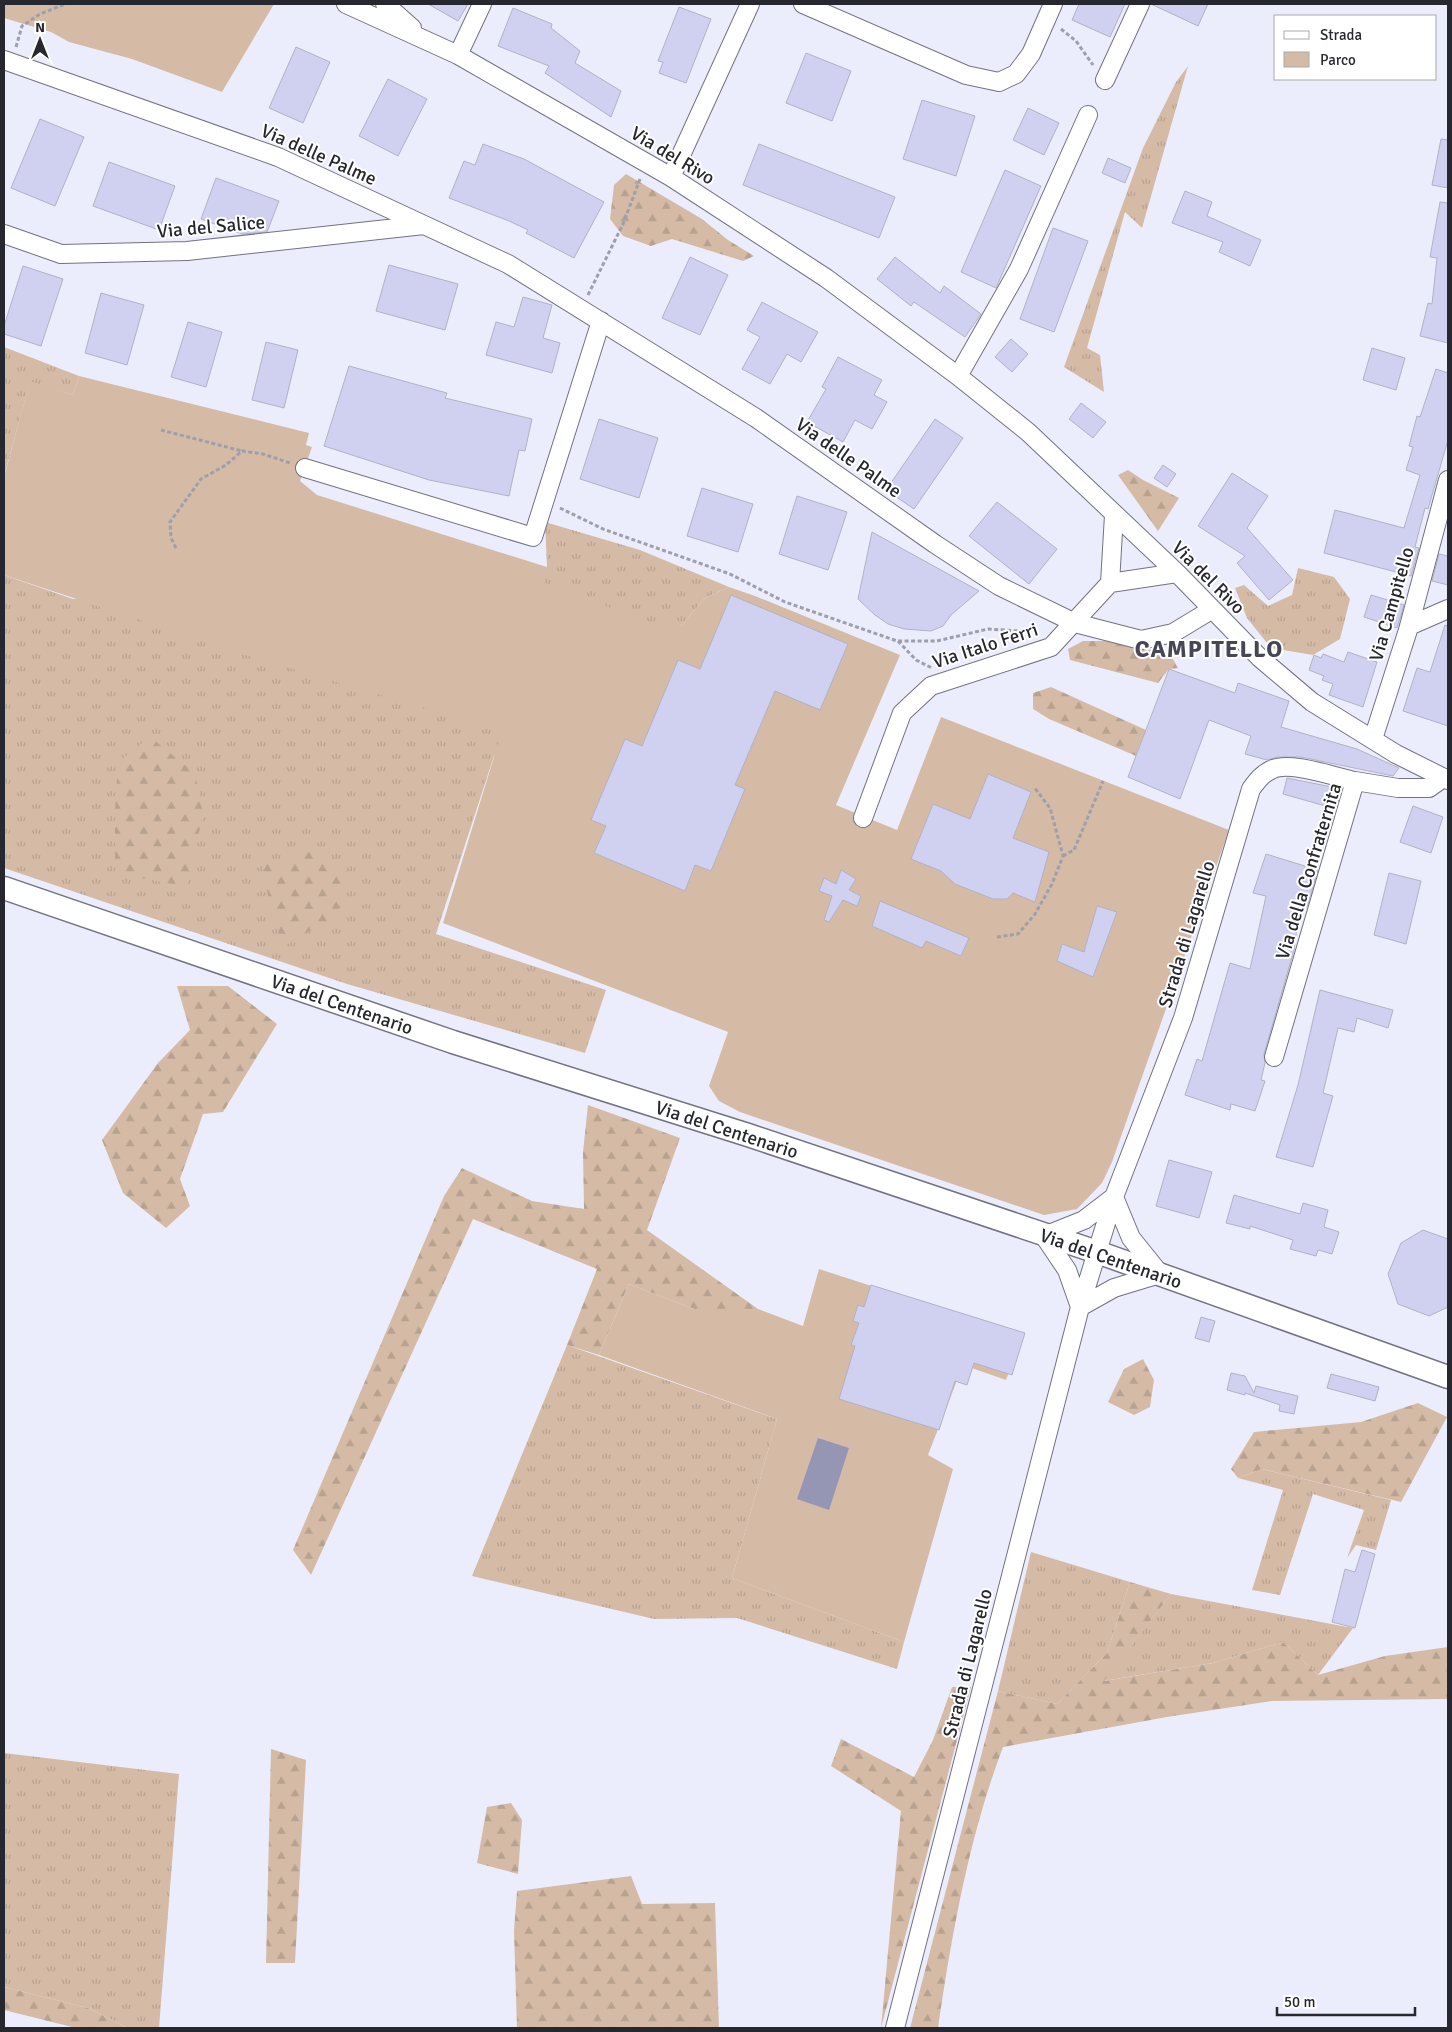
<svg xmlns="http://www.w3.org/2000/svg" width="1452" height="2032" viewBox="0 0 1452 2032" font-family="Signika,sans-serif">
	<style>
		.grass { fill: url(#grass-tufts) }
		.forest { fill: url(#forest-firs) }
		.park { fill: #d5bba6 }
		.water { fill: #9595b4 }
		.building { fill: #d0d0f1; stroke: #b1b2c4 }
		.lines { fill: none; stroke-linecap: round; stroke-linejoin: round }
		.minor-casing { stroke: #717282; stroke-width: 20 }
		.tertiary-casing { stroke: #717282; stroke-width: 25 }
		.path { stroke: #9e9fab; stroke-width: 3; stroke-dasharray: 4 2.5; stroke-linecap: butt }
		.minor { stroke: #fff; stroke-width: 18 }
		.tertiary { stroke: #fff; stroke-width: 22 }
		.labels { text-anchor: middle; stroke-width: 4; stroke-linejoin: round; paint-order: stroke }
		.street-label { font-size: 19px; fill: #27282f; stroke: #fff }
		.district-label { font-size: 24px; font-weight: bold; letter-spacing: 1px; fill: #464656; stroke: #fff }
	</style>
	<defs>
		<pattern id="grass-tufts" width="24" height="20" patternUnits="userSpaceOnUse" patternTransform="scale(1.25)"><rect width="24" height="20" fill="#d5bba6"/><path d="M3 7l-1-3M5 7V3M7 7l1-3M15 17l-1-3M17 17v-4M19 17l1-3" fill="none" stroke="#b7a18f"/></pattern>
		<pattern id="forest-firs" width="22" height="20" patternUnits="userSpaceOnUse" patternTransform="scale(1.25)"><rect width="22" height="20" fill="#d5bba6"/><path d="M5 1l3.5 6h-7zM16 11l3.5 6h-7z" fill="#b7a18f"/></pattern>
	</defs>
	<rect width="100%" height="100%" fill="#ecedfc"/>
	<path class="grass" d="M1188,66l-46,162 -17,-16 -38,136 13,7 4,37 -40,-25 79,-219 33,-66z
		M4,347l75,29 -6,19 -43,-13 -26,94z
		M545,522l95,28 89,37 -24,11 -24,28 -187,130 -58,178 170,56 -21,63 -238,-69 -343,-116v-293l69,24 474,-32z
		M1298,568l36,9 16,22 -10,40 -27,16 -42,-7 -24,-30 -12,-30 9,-3 24,21 24,-11z
		M567,1345l210,74 -45,159 172,64 -7,27 -160,-51 -83,1 -182,-43z
		M1262,1469l129,31 -15,50 -20,-5 -9,13 17,-48 -51,-16 -33,101 -28,-5 31,-100 -45,-12z
		M1031,1552l99,30 -23,71 -50,51 -59,-13z
		M1171,1594l182,34 -35,47 -35,-33 -70,21 -110,18z
		M4,1753l175,21 -20,254h-31l-40,-20 -84,-21z"/>
	<path class="forest" d="M626,174l76,45 26,21 26,16 -11,5 -71,-22 -21,7 -28,-10 -13,-17 4,-34z
		M1128,470l15,10 36,18 -21,33 -40,-56z
		M1083,641h27l60,13 8,14 -9,1 -11,14 -88,-23 -2,-11z
		M1051,687l95,43 -10,26 -87,-37 -16,-10v-16z
		M150,737l45,36 8,41 -16,73 -72,-14v-62l3,-49z
		M324,848l30,30 -19,38 -51,30 -13,-32 -8,-49z
		M177,986h51l49,38 -54,88 -20,2 -23,65 10,27 -24,22 -43,-35 -21,-53 56,-77 32,-33z
		M588,1105l92,33 -33,92 111,79h-64l-65,-25 -30,71 -32,-10 30,-76 -124,-50 -162,356 -18,-25 151,-354 18,-28 70,33 52,8 -1,-57z
		M1143,1359l11,21 -4,27 -16,8 -26,-13 16,-33z
		M1418,1403l29,14 -46,85 -139,-33 -24,9 -7,-9 23,-37 107,-10z
		M1130,1582l41,12 -67,87 109,-18 70,-21 35,33 67,-19 63,-9v52l-176,2 -105,16 -164,30c-34,90 -51,186 -65,281h-28l88,-337 59,13 50,-51z
		M952,1687h19l-90,341 20,-217 -70,-45 10,-27 73,38 19,-37z
		M271,1749l35,11 -11,203h-29z
		M511,1803l11,17 -4,54 -41,-11 10,-56z
		M631,1876l11,28 73,-1 4,125h-202l-3,-97 3,-40z
		M4,1987l84,21 40,20h-52l-72,-18z"/>
	<path class="park" d="M4,4h270l-52,88 -90,-33 -63,-17 -18,-10 -47,-14z
		M79,376l230,57 -3,12 6,2 -12,34 17,14 230,72 -2,16 103,39 33,4 24,-28 24,-11 26,9 145,59 -64,150 61,25 44,-113 288,113 -117,332 -10,21 -25,26 -33,6 -304,-103 -21,-11 -10,-15 19,-54 -285,-109 59,-192 -253,-75 -245,-81v-98l26,-96 43,14z
		M819,1269l204,66 -17,45 -43,-15 -35,90 25,14 -49,173 -172,-64 45,-159 -178,-64 30,-71 65,25h64l45,17z"/>
	<path class="water" d="M818,1438l31,10 -20,62 -32,-11z"/>
	<path class="building" d="M428,4h40l-10,17z
		M1079,4h46l-15,33 -38,-17z
		M1151,4h57l-10,22z
		M679,7l32,12 -25,64 -27,-10 4,-11 -5,-1z
		M513,8l39,16 -1,4 29,23 -5,12 46,28 -10,26 -66,-44 4,-7 -51,-20z
		M296,47l34,15 -27,61 -34,-15z
		M806,53l45,18 -19,50 -46,-18z
		M388,79l39,20 -29,57 -39,-20z
		M922,100l53,16 -19,60 -53,-17z
		M1028,108l31,15 -15,32 -31,-15z
		M40,119l44,18 -29,69 -44,-18z
		M1441,139l7,1v48l-16,-3z
		M483,144l41,15 80,43 -30,56 -48,-25 2,-3 -19,-9 -60,-23 15,-37 11,4z
		M759,144l136,53 -16,41 -136,-53z
		M1108,158l23,10 -6,15 -23,-10z
		M109,162l66,24 -16,44 -66,-24z
		M1005,170l36,16 -45,102 -35,-16z
		M216,178l63,23 -12,31 -25,2 -41,-15z
		M1185,191l27,11 -5,14 54,24 -11,26 -31,-14 4,-10 -51,-19z
		M1440,202l8,1v140l-28,-7 8,-33 4,1 5,-46 -7,-1z
		M1053,228l35,13 -34,91 -34,-13z
		M690,257l38,18 -28,60 -38,-17z
		M895,257l45,36 4,-7 37,28 -16,23 -51,-35 -3,4 -34,-27z
		M389,265l69,19 -13,46 -69,-19z
		M23,266l40,13 -22,67 -37,-12v-8z
		M101,293l43,12 -17,60 -42,-12z
		M523,297l29,8 -9,33 17,5 -8,30 -66,-18 10,-33 18,5z
		M762,302l56,30 -17,30 -14,-8 -17,30 -28,-15 18,-32 -13,-7z
		M188,322l34,10 -16,55 -35,-10z
		M1011,339l17,15 -16,18 -17,-15z
		M266,342l32,8 -14,58 -32,-8z
		M1372,348l33,10 -9,32 -33,-10z
		M838,357l44,23 -8,15 13,7 -15,27 -17,-9 -12,22 -36,-20 19,-33 -4,-2z
		M349,366l98,27 -2,5 87,21 -7,32 -6,-1 -10,46 -80,-16 -105,-34z
		M1436,369l12,4v67l-20,69 -3,-1 -10,39 4,1 -8,28 -87,-23 11,-43 69,18 16,-53 -14,-5 7,-23 -4,-1 8,-30 3,1z
		M1081,403l25,19 -13,16 -24,-19z
		M599,419l59,19 -19,60 -59,-19z
		M935,419l28,19 -49,71 -28,-19z
		M1163,465l13,9 -9,13 -13,-9z
		M1232,473l36,23 -21,32 46,52 -24,20 -32,-37 8,-7 -47,-30z
		M702,488l51,16 -15,48 -51,-16z
		M797,496l50,16 -19,58 -49,-16z
		M997,502l60,47 -28,35 -60,-48z
		M872,532l107,59 -28,24 -8,11 -12,5 -27,-2 -16,-5 -13,-9 -17,-16z
		M1439,554l9,2v29l-16,-4z
		M731,595l117,49 -28,66 -45,-19 -40,94 10,4 -34,82 -16,-6 -10,26 -91,-38 12,-27 -15,-6 34,-81 17,7 36,-86 22,9z
		M1371,595l33,10 -7,23 -33,-11z
		M1445,625l3,1v100l-45,-15 14,-43 13,4z
		M1348,652l29,10 -14,45 -34,-12 4,-11 -11,-4 2,-4 -15,-6 5,-15 7,3 2,-4 21,8z
		M1169,669l66,24 3,-10 51,18 -8,26 76,22 42,19 -6,8 -92,-19h-23l-11,3 -22,-6 6,-18 -42,-16 -29,79 -52,-22z
		M988,774l43,18 -18,46 36,14 -14,50 -22,-9 -6,6h-14l-38,-15 -14,-13 -30,-12 22,-55 37,15z
		M1287,778l55,11 -6,20 -53,-15z
		M1413,806l30,11 -12,36 -31,-11z
		M1266,854l52,16 -11,37 -7,-2 -6,45 -30,104 1,9 -4,17 4,1 -10,30 -24,-7 -1,6 -45,-15 12,-36 5,2 28,-98 20,6 16,-73 -13,-3z
		M841,870l15,9 -7,11 12,6 -4,10 -14,-6 -14,22 -5,-2 8,-24 -13,-5 5,-13 12,6z
		M1389,873l32,8 -15,63 -32,-9z
		M880,901l89,37 -8,18 -35,-15 -4,7 -50,-22z
		M1097,906l20,6 -24,65 -36,-16 5,-17 22,8z
		M1320,990l73,20 -5,18 -31,-10 -3,14 -16,-4 -15,65 10,3 -20,71 -37,-10 22,-72z
		M1169,1160l43,12 -13,46 -43,-12z
		M1234,1195l66,19 3,-11 25,7 -4,17 15,5 -7,22 -14,-4 -2,6 -26,-7 3,-9 -43,-14v3l-24,-6z
		M1423,1230l25,9v68l-19,9 -31,-12 -10,-30 13,-31z
		M871,1285l154,48 -13,42 -38,-12 -7,22 -12,-4 -16,49 -100,-31 16,-53 -4,-1 8,-22 -6,-2 5,-16 6,2z
		M1201,1317l14,4 -6,21 -14,-4z
		M1231,1373l14,3 9,17 2,-7 42,10 -4,18 -15,-3 1,-6 -35,-12v2l-18,-5z
		M1331,1374l48,13 -4,14 -48,-13z
		M1362,1550l13,4 -20,74 -23,-6 13,-53 10,3z"/>
	<g class="lines">
		<defs>
			<path id="minor" d="M346,4l112,51 213,122 155,101 132,98 70,56 149,141 83,85 52,44 84,52 52,26
				M385,4l27,24
				M803,4l163,71 33,7 17,-8 15,-20 22,-50
				M458,55l24,-51
				M4,60l274,97 230,107 248,154 179,126 64,42 76,37 66,17 32,-7 38,-23
				M1105,80l35,-76
				M671,177l79,-173
				M4,234l57,20 126,-3 237,-26
				M958,376l61,-107 69,-154
				M305,468l228,69 68,-216
				M1110,583l67,-10
				M1409,626l39,-17
				M1373,739l35,-109 40,-150
				M863,818l39,-105 29,-27 120,-39 59,-64 4,-68
				M1274,1057l81,-276 43,7h31l14,-10
				M1080,1307l34,-19 46,-14 -29,-36 -17,-41
				M1080,1307l-13,-37 -23,-34 40,-16 30,-23
				M895,2028l185,-721 34,-110 69,-179 68,-229c6,-8 11,-15 20,-19 17,-10 64,7 84,11"/>
			<path id="tertiary" d="M4,888l449,154 295,93 349,117 351,125"/>
		</defs>
		<use href="#minor" class="minor-casing"/>
		<use href="#tertiary" class="tertiary-casing"/>
		<path class="path" d="M1061,29l15,12 17,24
			M16,47l6,-21 18,-12 25,-10
			M588,295l35,-71 17,-45
			M161,430l81,21
			M560,508l43,21 127,45 55,28 112,39h40l51,-12 47,3
			M176,548l-5,-10 -1,-16 31,-43 25,-14 16,-14 21,3 27,9
			M898,641l18,19 16,8
			M1063,856l11,-6 29,-69
			M997,937l21,-3 17,-20 17,-30 11,-28 -13,-48 -16,-21"/>
		<use href="#minor" class="minor"/>
		<use href="#tertiary" class="tertiary"/>
	</g>
	<g class="labels">
		<g class="street-label">
			<text transform="translate(319 154) rotate(24)" y="7">Via delle Palme</text>
			<text transform="translate(673 155) rotate(31)" y="7">Via del Rivo</text>
			<text transform="translate(211 226) rotate(-5)" y="7">Via del Salice</text>
			<text transform="translate(849 457) rotate(35)" y="7">Via delle Palme</text>
			<text transform="translate(1209 577) rotate(45)" y="7">Via del Rivo</text>
			<text transform="translate(1391 604) rotate(-74)" y="7">Via Campitello</text>
			<text transform="translate(985 645) rotate(-18)" y="7">Via Italo Ferri</text>
			<text transform="translate(1308 871) rotate(-73)" y="7">Via della Confraternita</text>
			<text transform="translate(1186 934) rotate(-73)" y="7">Strada di Lagarello</text>
			<text transform="translate(342 1004) rotate(19)" y="7">Via del Centenario</text>
			<text transform="translate(727 1129) rotate(18)" y="7">Via del Centenario</text>
			<text transform="translate(1111 1258) rotate(19)" y="7">Via del Centenario</text>
			<text transform="translate(967 1663) rotate(-76)" y="7">Strada di Lagarello</text>
		</g>
		<g class="district-label">
			<text x="1209" y="657">CAMPITELLO</text>
		</g>
	</g>
	<rect width="1452" height="2032" fill="none" stroke="#27282f" stroke-width="10"/>
	<rect x="1274" y="15" width="162" height="65" fill="#ffffff" stroke="#a9a9ac"/>
	<rect x="1284" y="31" width="25" height="8" fill="#ffffff" stroke="#a9a9ac"/>
	<text x="1320" y="40" font-size="15" fill="#27282f">Strada</text>
	<rect x="1284" y="52" width="25" height="15" fill="#d5bba6" stroke="#a9a9ac"/>
	<text x="1320" y="65" font-size="15" fill="#27282f">Parco</text>
	<g transform="translate(40 40)" stroke="#ffffff" stroke-width="4" paint-order="stroke">
	<path d="M0-4L9 19L0 12L-9 19Z" fill="#27282f"/>
	<text y="-8" font-size="14" font-weight="bold" text-anchor="middle" fill="#27282f">N</text>
	</g>
	<path d="M1277 2007v8h138v-8" fill="none" stroke="#27282f" stroke-width="2.5"/>
	<text x="1284" y="2007" font-size="15" fill="#27282f" stroke="#ffffff" stroke-width="4" paint-order="stroke">50 m</text>
</svg>
